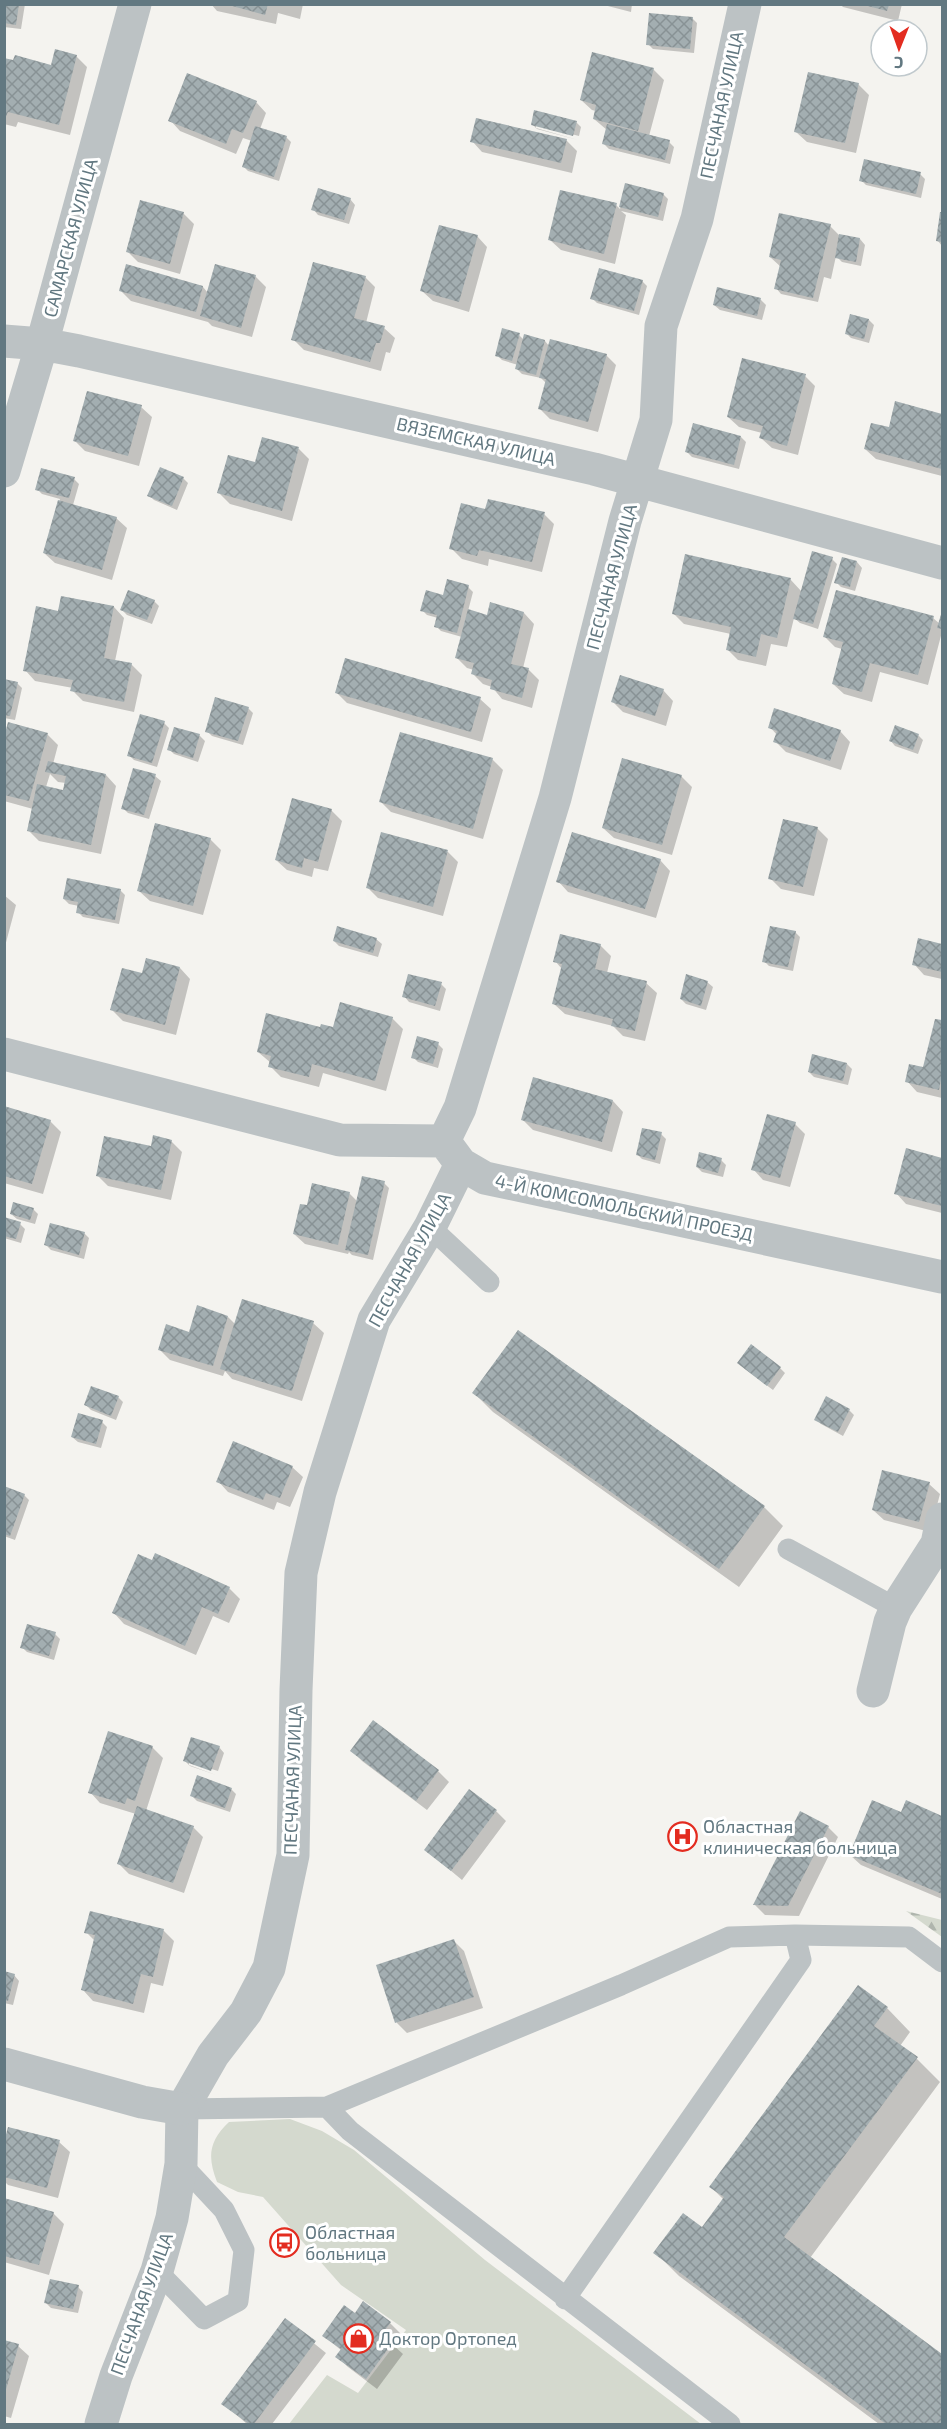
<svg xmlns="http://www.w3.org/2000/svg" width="947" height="2429" viewBox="0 0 947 2429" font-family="'Exo 2',sans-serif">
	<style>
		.grass { fill: #d4d9ce }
		.forest { fill: url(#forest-firs) }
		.shadow { fill: #0003; fill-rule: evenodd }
		.building { fill: url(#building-cross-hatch) }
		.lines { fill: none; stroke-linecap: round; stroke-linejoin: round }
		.service { stroke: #bcc2c4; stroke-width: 21 }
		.minor { stroke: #bcc2c4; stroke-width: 33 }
		.tertiary { stroke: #bcc2c4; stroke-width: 33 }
		.labels { text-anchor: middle; stroke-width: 6; stroke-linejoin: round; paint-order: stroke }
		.street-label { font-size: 18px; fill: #627881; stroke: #fff }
		.poi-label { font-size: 18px; fill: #627881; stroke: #fff; text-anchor: start }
	</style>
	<defs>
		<pattern id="forest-firs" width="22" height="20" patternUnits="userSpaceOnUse" patternTransform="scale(1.5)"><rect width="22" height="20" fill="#d4d9ce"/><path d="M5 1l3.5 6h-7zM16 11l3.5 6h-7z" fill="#afb5ad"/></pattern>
		<pattern id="building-cross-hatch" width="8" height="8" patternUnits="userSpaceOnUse" patternTransform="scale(1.5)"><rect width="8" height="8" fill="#a3aeb1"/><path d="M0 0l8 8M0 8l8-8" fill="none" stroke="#889295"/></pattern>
	</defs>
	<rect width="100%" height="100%" fill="#f4f3ef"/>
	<path class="grass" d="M290,2119l32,12 32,19 131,110 216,164h-412l38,-49 31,18 48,-63 -65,-45 -78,-88 -25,-5 -21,-10c-10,-26 -8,-41 12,-60z"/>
	<path class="forest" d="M906,1911l36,9v17z"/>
	<path class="shadow" d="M4,4h21l-4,25 -17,-2z
		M211,4h92l-3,15 -22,-6 -2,11 -59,-13z
		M600,4h32l-1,8z
		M840,4h62l-4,17 -55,-14z
		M692,18l5,5 -3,30 -41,-4 -5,-5z
		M76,56l11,11 -17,68 -52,-13 -2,5 -12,-3v-65l48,8z
		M653,69l11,11 -15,56 20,6 5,5 -4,17 -61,-15 -5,-5 3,-14 -13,-11 2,-8 -4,-1 -11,-10z
		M858,84l11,11 -13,58 -49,-11 -11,-10z
		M256,102l10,11 -6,16 26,8 5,5 -12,39 -31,-10 -5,-5 9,-25 -9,-3 -7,16 -56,-23 -10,-11z
		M477,119l90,22 10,10 -5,22 -90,-21 -10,-11z
		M576,122l5,5 -2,9 -43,-11v3l42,12 -41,-11 -5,-5z
		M920,174l5,5 -4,19 -55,-13 -5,-5z
		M626,185l37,9 5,5 -5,22 -42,-10 5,4 -11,49 -54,-14 -11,-10 66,-35 4,4z
		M350,199l5,6 -6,19 -31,-9 -5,-6z
		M183,213l11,11 -14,50 -42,-12 -10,-10z
		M942,214v32l-4,-5z
		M830,226l10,10 20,3 5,6 -4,21 -19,-4 -6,-6 -5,23 -7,-2 -6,25 -37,-8 -5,-6 5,-21 -11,-10z
		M477,236l10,11 -18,65 -36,-11 -11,-10z
		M255,276l11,11 -14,50 -40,-11 -4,-4 -77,-21 -11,-11 83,-3 5,6z
		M365,277l10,10 -9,36 18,5 11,10 -5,15 -4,-1 -5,19 -77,-21 -11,-11z
		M642,281l5,5 -8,29 -42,-12 -5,-5z
		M718,289l43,11 5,5 -4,15 -42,-10 -6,-5z
		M869,320l5,5 -5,18 -18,-5 -5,-5z
		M519,335l5,5 21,1 4,5 57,9 10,10 -18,67 -48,-13 -11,-11 7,-25 -5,-5 -19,-4 -5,-5 1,-4 -16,-5 -5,-5z
		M805,376l10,10 -17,69 -26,-7 -11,-10 1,-5 -23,-6 -11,-10z
		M896,403l46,12v61l-66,-17 -11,-10 25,-20z
		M141,407l11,10 -13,49 -54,-15 -10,-10z
		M741,437l5,5 -7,27 -47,-12 -5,-5z
		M263,439l36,10 10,10 -17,62 -62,-17 -11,-11 37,-29z
		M183,478l5,5 -11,27 -23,-10 -5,-5z
		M74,479l5,5 -6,21 43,13 11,10 -15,52 -57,-17 -11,-10 16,-54 -18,-5 -5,-5z
		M486,511l58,3 10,10 -12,48 -53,-13 -1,7 -26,-7 -11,-11z
		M832,559l5,5 -19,65 -18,-6 -6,-5 -7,29 -16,-3 -5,22 -28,-6 -11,-11 4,-15 -47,-10 -11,-11 117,-34 12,13z
		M843,559l14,3 5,6 -7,23 -14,-4 -5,-5z
		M468,587l5,5 -5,19 20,5 36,-3 10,11 -11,44 6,2 10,10 -7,28 -30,-9 -10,-12 -9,-3 -10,-10 1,-4 -7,-2 -10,-10 5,-21 -21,-6 -5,-5 2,-8 -11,-3 -5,-5 22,-14z
		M63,597l51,10 10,11 -9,43 16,3 11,11 -8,37 -51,-11 -11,-11 1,-2 -38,-7 -10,-11 34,-58z
		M154,601l5,5 -7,18 -25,-9 -5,-5z
		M942,614v18l-14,53 -48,-13 -8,30 -28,-8 -11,-10 9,-35 -7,-2 -10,-10 108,-19 7,6z
		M4,680l13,3 5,5 -7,32 -11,-2z
		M663,690l10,11 -7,25 -43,-14 -10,-10z
		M337,693l143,6 11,10 -9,33 -135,-39z
		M248,708l5,5 -10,32 -31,-9 -5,-5z
		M164,723l5,5 -12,39 -23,-7 -5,-5z
		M770,727l70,4 10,11 -9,28 -55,-18 -11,-11 2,-6z
		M175,729l25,7 5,5 -7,21 -24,-8 -5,-5z
		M47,734l11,11 -5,19 53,11 10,11 -15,68 -62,-13 -11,-11 5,-21 -29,-8v-59zM50,774l8,8 8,1 -2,9 -18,-5z
		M918,735l5,5 -5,14 -23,-8 -5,-6z
		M492,759l11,11 -20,69 -92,-27 -10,-10z
		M155,776l6,5 -12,38 -21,-6 -5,-5z
		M681,776l11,11 -20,68 -58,-17 -11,-10z
		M331,810l11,11 -14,50 -14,-3 -2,9 -25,-7 -11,-10z
		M817,828l11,11 -14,57 -33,-7 -11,-11z
		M382,834l66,18 10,10 -15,54 -65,-18 -10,-10z
		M210,839l11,11 -18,65 -53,-14 -11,-10z
		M660,860l10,11 -14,47 -88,-26 -10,-11z
		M120,890l5,5 -6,29 -36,-7 -5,-5 1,-6 -10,-2 -5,-5z
		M4,895l12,10 -12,45z
		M795,932l5,5 -7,34 -24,-5 -5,-5z
		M376,939l6,5 -4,13 -39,-11 -5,-5z
		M919,940l23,5v34l-18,-4 -10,-11z
		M600,945l11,11 -4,17 39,10 11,10 -12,48 -22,-5 -10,-10 -48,-12 -11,-10 8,-35 -7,-8z
		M180,968l10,11 -14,56 -53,-14 -11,-11 31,-35z
		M707,982l6,5 -7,23 -20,-6 -5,-5z
		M441,984l5,5 -6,22 -31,-9 -5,-6z
		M392,1018l11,11 -17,62 -63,-18 -4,14 -38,-10 -11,-11 1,-3 -13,-11 63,-24 13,1z
		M936,1020l6,2v76l-25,-6 -10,-11 17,-12z
		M438,1044l5,5 -5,19 -20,-6 -5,-5z
		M847,1064l5,5 -4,16 -34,-8 -5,-5z
		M613,1101l10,11 -11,40 -79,-22 -10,-10z
		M4,1108l46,13 11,11 -18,62 -39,-11z
		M795,1124l10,10 -15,53 -27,-7 -10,-11z
		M661,1134l5,5 -6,25 -18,-5 -5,-5z
		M171,1141l11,11 -11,48 -63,-14 -11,-11z
		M907,1150l35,9v54l-36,-9 -10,-11z
		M721,1160l5,5 -3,12 -21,-5 -5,-5z
		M384,1183l5,5 -16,72 -21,-5 -3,-3 -1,2 -43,-10 -11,-10 14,-27 41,-14 9,9z
		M33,1209l5,5 -3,10 -18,-5 -6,-5z
		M4,1219l16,5 5,5 -4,14 -17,-5z
		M84,1233l5,5 -5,21 -33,-9 -5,-5z
		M228,1317l8,8 77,-2 11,10 -22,68 -70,-22 -7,-8 -2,5 -53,-16 -11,-11z
		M744,1368h36l5,5 -12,17z
		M474,1393l290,114 19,19 -44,61 -246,-175z
		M118,1397l5,5 -7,18 -25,-10 -5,-5z
		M849,1410l5,5 -11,21 -22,-12 -5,-5z
		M102,1422l5,5 -6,21 -23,-6 -6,-5z
		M292,1467l11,10 -13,30 -13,-5 -3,8 -46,-18 -10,-11z
		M929,1484l11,10 -10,38 -46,-12 -11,-10z
		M4,1488l20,7 5,5 -14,40 -11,-4z
		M229,1588l11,11 -11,24 -16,-7 -17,39 -72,-31 -10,-11z
		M55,1634l5,5 -6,21 -27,-8 -5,-5z
		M373,1722l65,49 11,11 -22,28 -65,-49 -10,-11z
		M152,1747l11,11 -17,53 47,16 10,10 -19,56 -55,-19 -11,-11 18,-49 -36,-11 -10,-11z
		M219,1747l5,6 -6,18 -29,-9v3l27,10 -26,-9 -5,-5z
		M231,1789l5,5 -6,18 -33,-11 -5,-5z
		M907,1802l35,15v82l-81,-34 -11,-10 52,-41z
		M496,1811l10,10 -44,59 -36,-30z
		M828,1827l10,10 -39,79 -34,-1 -10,-10z
		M91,1912l73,19 10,10 -11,45 -12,-3 -7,30 -51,-12 -10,-11 12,-49 -9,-9z
		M454,1941l10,10 19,57 -76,25 -10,-10 -19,-57z
		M4,1973l10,2 5,6 -6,24 -9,-2z
		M887,2008l23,24 -10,14 17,13 23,23 -130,176 132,98v68h-63l-200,-148 -24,-24 47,-23 22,-29 -13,-13z
		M59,2142l11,10 -12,46 -50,-13 -4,-4v-33z
		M4,2199l49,14 11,11 -15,51 -45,-13z
		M78,2287l5,5 -5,21 -27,-5 -5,-5z
		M355,2315l35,8 10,10 -8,11 11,10 -26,35 -29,-22 -11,-11 5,-5 -18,-15z
		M285,2320l41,33 -54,71h-25l-24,-21z
		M4,2342l14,4 11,10 -18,62 -7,-2z"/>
	<path class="building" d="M4,4h15l-3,21 -12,-2z
		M225,4h43l-3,11z
		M864,5h25l-2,6z
		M649,13l44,4 -3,32 -44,-4z
		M55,49l22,6 -18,70 -51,-13 -4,9v-63l9,2 2,-5 36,10z
		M592,52l62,16 -16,63 -45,-12 3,-14 -16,-5z
		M808,72l51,11 -14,60 -51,-11z
		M187,73l70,28 -14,32 -11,-4 -6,15 -58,-23z
		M534,110l43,11 -4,15 -42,-11z
		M476,118l91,21 -6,24 -91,-21z
		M607,124l63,16 -5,20 -63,-16z
		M255,126l32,10 -13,41 -32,-10z
		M864,159l57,13 -5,22 -57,-13z
		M625,183l39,10 -6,24 -39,-10z
		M318,188l33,10 -7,22 -33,-10z
		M560,190l57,13 -13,51 -56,-14z
		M140,200l44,12 -14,52 -44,-12z
		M940,212h2v30l-6,-1z
		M779,213l52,11 -18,74 -39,-9 7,-29 -12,-3z
		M439,225l39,10 -19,67 -39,-11z
		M839,234l21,4 -4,24 -21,-4z
		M313,262l53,14 -12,42 31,8 -5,17h-4l-6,19 -79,-22z
		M126,264l77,22 -7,26 -77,-21z
		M215,264l41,11 -15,53 -41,-12z
		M599,268l44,12 -9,31 -44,-12z
		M717,287l44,11 -4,18 -44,-11z
		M850,314l19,5 -5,20 -19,-5z
		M502,328l18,5 -8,28 -17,-5z
		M524,334l21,6 -9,35 -21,-6z
		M550,339l57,15 -19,68 -50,-13 8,-30 -7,-1z
		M742,358l64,16 -19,72 -28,-8 4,-12 -36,-9z
		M87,391l55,14 -14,51 -55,-15z
		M895,401l47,13v55l-78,-20 7,-26 18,4z
		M693,423l48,13 -7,29 -49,-13z
		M262,437l37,10 -17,64 -65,-18 11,-38 27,7z
		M160,467l24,10 -12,29 -25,-10z
		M41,468l34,9 -6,21 -34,-8z
		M488,499l57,13 -13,50 -53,-12 -2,6 -28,-7 12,-46 24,6z
		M58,500l59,17 -15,53 -59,-17z
		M812,551l21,6 -20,67 -20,-5z
		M685,554l106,24 -14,60 -16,-4 -5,23 -30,-7 5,-23 -59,-13z
		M842,557l15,4 -7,26 -16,-4z
		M447,579l22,6 -12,48 -23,-6 3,-12 -17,-4 6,-21 17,5z
		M128,590l27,10 -8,20 -27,-10z
		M836,590l98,26 -16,59 -48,-12 -8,29 -30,-8 11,-42 -20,-5z
		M61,596l53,10 -10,52 28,5 -8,39 -54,-11 3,-11 -50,-9 13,-65 22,5z
		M490,602l34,10 -13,52 18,4 -7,30 -32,-9 2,-9 -21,-6 3,-11 -19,-5 13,-49 19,6z
		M942,611v18l-5,-1z
		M345,658l136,39 -10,35 -136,-39z
		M620,675l44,14 -9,27 -44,-14z
		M4,679l14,3 -8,34 -6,-1z
		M215,697l34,10 -11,34 -33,-9z
		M774,708l67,22 -11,31 -57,-19 4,-11 -9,-3z
		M140,714l25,7 -13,42 -25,-7z
		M8,722l40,11 -19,68 -25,-6v-58z
		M895,725l24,9 -6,16 -24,-9z
		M174,727l26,7 -7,24 -26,-8z
		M400,732l93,26 -20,71 -94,-27z
		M622,758l60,17 -20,70 -60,-17z
		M48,761l58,13 -15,71 -64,-14 10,-47 26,6 3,-14 -21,-4z
		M133,768l23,6 -12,41 -23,-6z
		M292,798l40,11 -14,53 -14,-4 -2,10 -27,-8z
		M783,819l35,8 -15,60 -35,-8z
		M155,823l56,15 -18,68 -56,-15z
		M381,832l67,18 -15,57 -67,-19z
		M572,832l89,27 -16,50 -89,-27z
		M67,878l54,11 -6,31 -39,-7 2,-11 -15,-3z
		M337,926l40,12 -4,15 -40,-12z
		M770,926l26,5 -8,36 -26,-5z
		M560,934l41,10 -6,25 52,12 -12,50 -24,-5 2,-7 -61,-15 10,-40 -9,-2z
		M918,938l24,6v28l-30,-7z
		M146,958l34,9 -15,58 -55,-15 12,-42 20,5z
		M408,974l34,8 -7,24 -33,-9z
		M686,974l22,7 -7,25 -21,-7z
		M340,1002l53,15 -18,64 -63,-17 -3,13 -41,-10 3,-11 -14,-4 9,-39 54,14 1,-3 12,3z
		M935,1019l7,1v54l-3,16 -34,-8 4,-18 14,3z
		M417,1036l22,6 -6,22 -22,-6z
		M812,1054l35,9 -4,18 -35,-9z
		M533,1077l80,23 -11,42 -81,-22z
		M4,1106l47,14 -19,64 -28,-8z
		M767,1114l29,8 -16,56 -29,-8z
		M642,1128l20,4 -7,28 -19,-5z
		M153,1135l19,5 -11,50 -65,-14 8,-40 47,10z
		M906,1148l36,10v48l-48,-12z
		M699,1152l23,6 -4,15 -22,-6z
		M362,1176l23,5 -17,74 -23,-5z
		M312,1183l38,9 -12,53 -45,-11 7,-30 7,1z
		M13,1202l21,6 -4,12 -20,-6z
		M4,1217l17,5 -5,17 -12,-3z
		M50,1223l35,9 -6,23 -35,-10z
		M242,1299l72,22 -22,70 -72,-22z
		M197,1305l31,11 -15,50 -55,-16 8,-26 23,8z
		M518,1330l247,176 -46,63 -247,-176z
		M751,1344l30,23 -14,19 -30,-23z
		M91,1386l28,10 -8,20 -27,-11z
		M826,1396l24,13 -12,23 -24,-12z
		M78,1413l25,7 -7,24 -25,-7z
		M233,1441l60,25 -13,32 -14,-5 -3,7 -47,-18z
		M882,1470l48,12 -11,40 -47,-12z
		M4,1486l21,8 -15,42 -6,-2z
		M155,1553l75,34 -12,27 -16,-7 -17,39 -73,-33 26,-59 14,6z
		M27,1624l29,8 -7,24 -29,-8z
		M373,1720l66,50 -23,31 -66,-50z
		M108,1731l45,15 -18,55 -8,-3 -2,6 -37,-11z
		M191,1737l29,9 -9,25 -28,-10z
		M197,1775l35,13 -7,20 -35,-12z
		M469,1789l28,21 -46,61 -27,-21z
		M872,1800l29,12 5,-12 36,16v78l-93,-39z
		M137,1806l57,20 -21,57 -56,-19z
		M800,1811l29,15 -41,80 -35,-1z
		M90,1911l74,18 -11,48 -12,-3 -8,30 -52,-14 14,-55 -11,-2z
		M454,1939l20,58 -79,26 -19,-58z
		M4,1971l11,3 -7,27 -4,-1z
		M858,1985l30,22 -14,19 44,31 -134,180 158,117v70h-56l-233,-171 30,-40 19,14 22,-30 -15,-10z
		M8,2127l52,13 -13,48 -43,-11v-35z
		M4,2198l50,14 -15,53 -35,-9z
		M50,2279l29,6 -6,24 -29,-6z
		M363,2301l28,21 -9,12 11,8 -27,37 -31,-22 6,-8 -19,-13 22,-31 11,8z
		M285,2318l31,23 -62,83h-5l-28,-20z
		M4,2340l15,4 -14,49h-1z"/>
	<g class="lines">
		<path class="service" d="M430,1227l59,55
			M788,1549l108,59
			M327,2107l23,24 380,293
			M182,2109l145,-2 294,-122 108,-48 66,-2 114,2 33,25
			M157,2271l47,48 34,-18 6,-51 -20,-40 -43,-46
			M565,2299l236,-339 -6,-25"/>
		<path class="minor" d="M4,341l38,3 37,7 515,118 348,94
			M4,471l38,-127 93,-340
			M4,1054l336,86 104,1 17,23 24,14 457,99
			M444,1141l16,-33 95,-310 70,-277 31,-101 5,-94 36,-107 48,-215
			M873,1691l17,-69 6,-14 41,-64 5,-25
			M101,2424l15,-48 41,-105 15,-53 9,-54 1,-55 31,-54 33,-43 23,-44 24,-113 3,-165 5,-117 19,-81 54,-172 56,-93 31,-63"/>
		<path class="tertiary" d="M4,2064l138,38 40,7"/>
	</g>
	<defs>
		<symbol id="hospital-ring" viewBox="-11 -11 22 22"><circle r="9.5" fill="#fff" stroke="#e32c20" stroke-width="1.5"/><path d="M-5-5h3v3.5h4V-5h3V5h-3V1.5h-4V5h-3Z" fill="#e32c20"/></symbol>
		<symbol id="bus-ring" viewBox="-11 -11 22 22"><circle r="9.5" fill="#fff" stroke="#e32c20" stroke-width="1.5"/><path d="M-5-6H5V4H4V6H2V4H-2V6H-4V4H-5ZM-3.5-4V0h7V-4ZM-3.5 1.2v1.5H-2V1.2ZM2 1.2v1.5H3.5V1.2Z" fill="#e32c20"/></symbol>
		<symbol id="shop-ring" viewBox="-11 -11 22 22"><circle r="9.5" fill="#fff" stroke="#e32c20" stroke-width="1.5"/><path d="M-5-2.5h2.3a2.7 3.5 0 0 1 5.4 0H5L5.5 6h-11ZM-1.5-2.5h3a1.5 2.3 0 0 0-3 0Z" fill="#e32c20"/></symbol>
	</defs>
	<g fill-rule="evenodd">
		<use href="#hospital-ring" x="666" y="1820" width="33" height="33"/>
		<use href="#bus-ring" x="268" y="2226" width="33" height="33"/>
		<use href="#shop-ring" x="342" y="2322" width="33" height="33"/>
	</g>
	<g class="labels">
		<g class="street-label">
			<text transform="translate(722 105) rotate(-78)" y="6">ПЕСЧАНАЯ УЛИЦА</text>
			<text transform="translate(71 238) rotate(-75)" y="6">САМАРСКАЯ УЛИЦА</text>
			<text transform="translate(476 442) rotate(13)" y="6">ВЯЗЕМСКАЯ УЛИЦА</text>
			<text transform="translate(612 577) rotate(-75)" y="6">ПЕСЧАНАЯ УЛИЦА</text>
			<text transform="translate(624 1208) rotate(12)" y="6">4-Й КОМСОМОЛЬСКИЙ ПРОЕЗД</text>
			<text transform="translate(410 1260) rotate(-61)" y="6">ПЕСЧАНАЯ УЛИЦА</text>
			<text transform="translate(293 1780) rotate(-88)" y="6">ПЕСЧАНАЯ УЛИЦА</text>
			<text transform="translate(142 2304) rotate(-70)" y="6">ПЕСЧАНАЯ УЛИЦА</text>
		</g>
		<g class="poi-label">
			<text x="703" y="1833">Областная<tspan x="703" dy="21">клиническая больница</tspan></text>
			<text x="305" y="2239">Областная<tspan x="305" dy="21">больница</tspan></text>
			<text x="379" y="2345">Доктор Ортопед</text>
		</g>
	</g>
	<rect width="947" height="2429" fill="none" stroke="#627881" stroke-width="12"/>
	<g transform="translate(899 48) rotate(181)"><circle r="28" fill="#ffffff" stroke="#c0c9cd" stroke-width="1.5"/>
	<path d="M0-4.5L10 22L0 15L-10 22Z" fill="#e32c20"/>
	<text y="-9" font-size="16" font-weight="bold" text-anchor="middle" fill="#627881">С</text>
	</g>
</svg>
